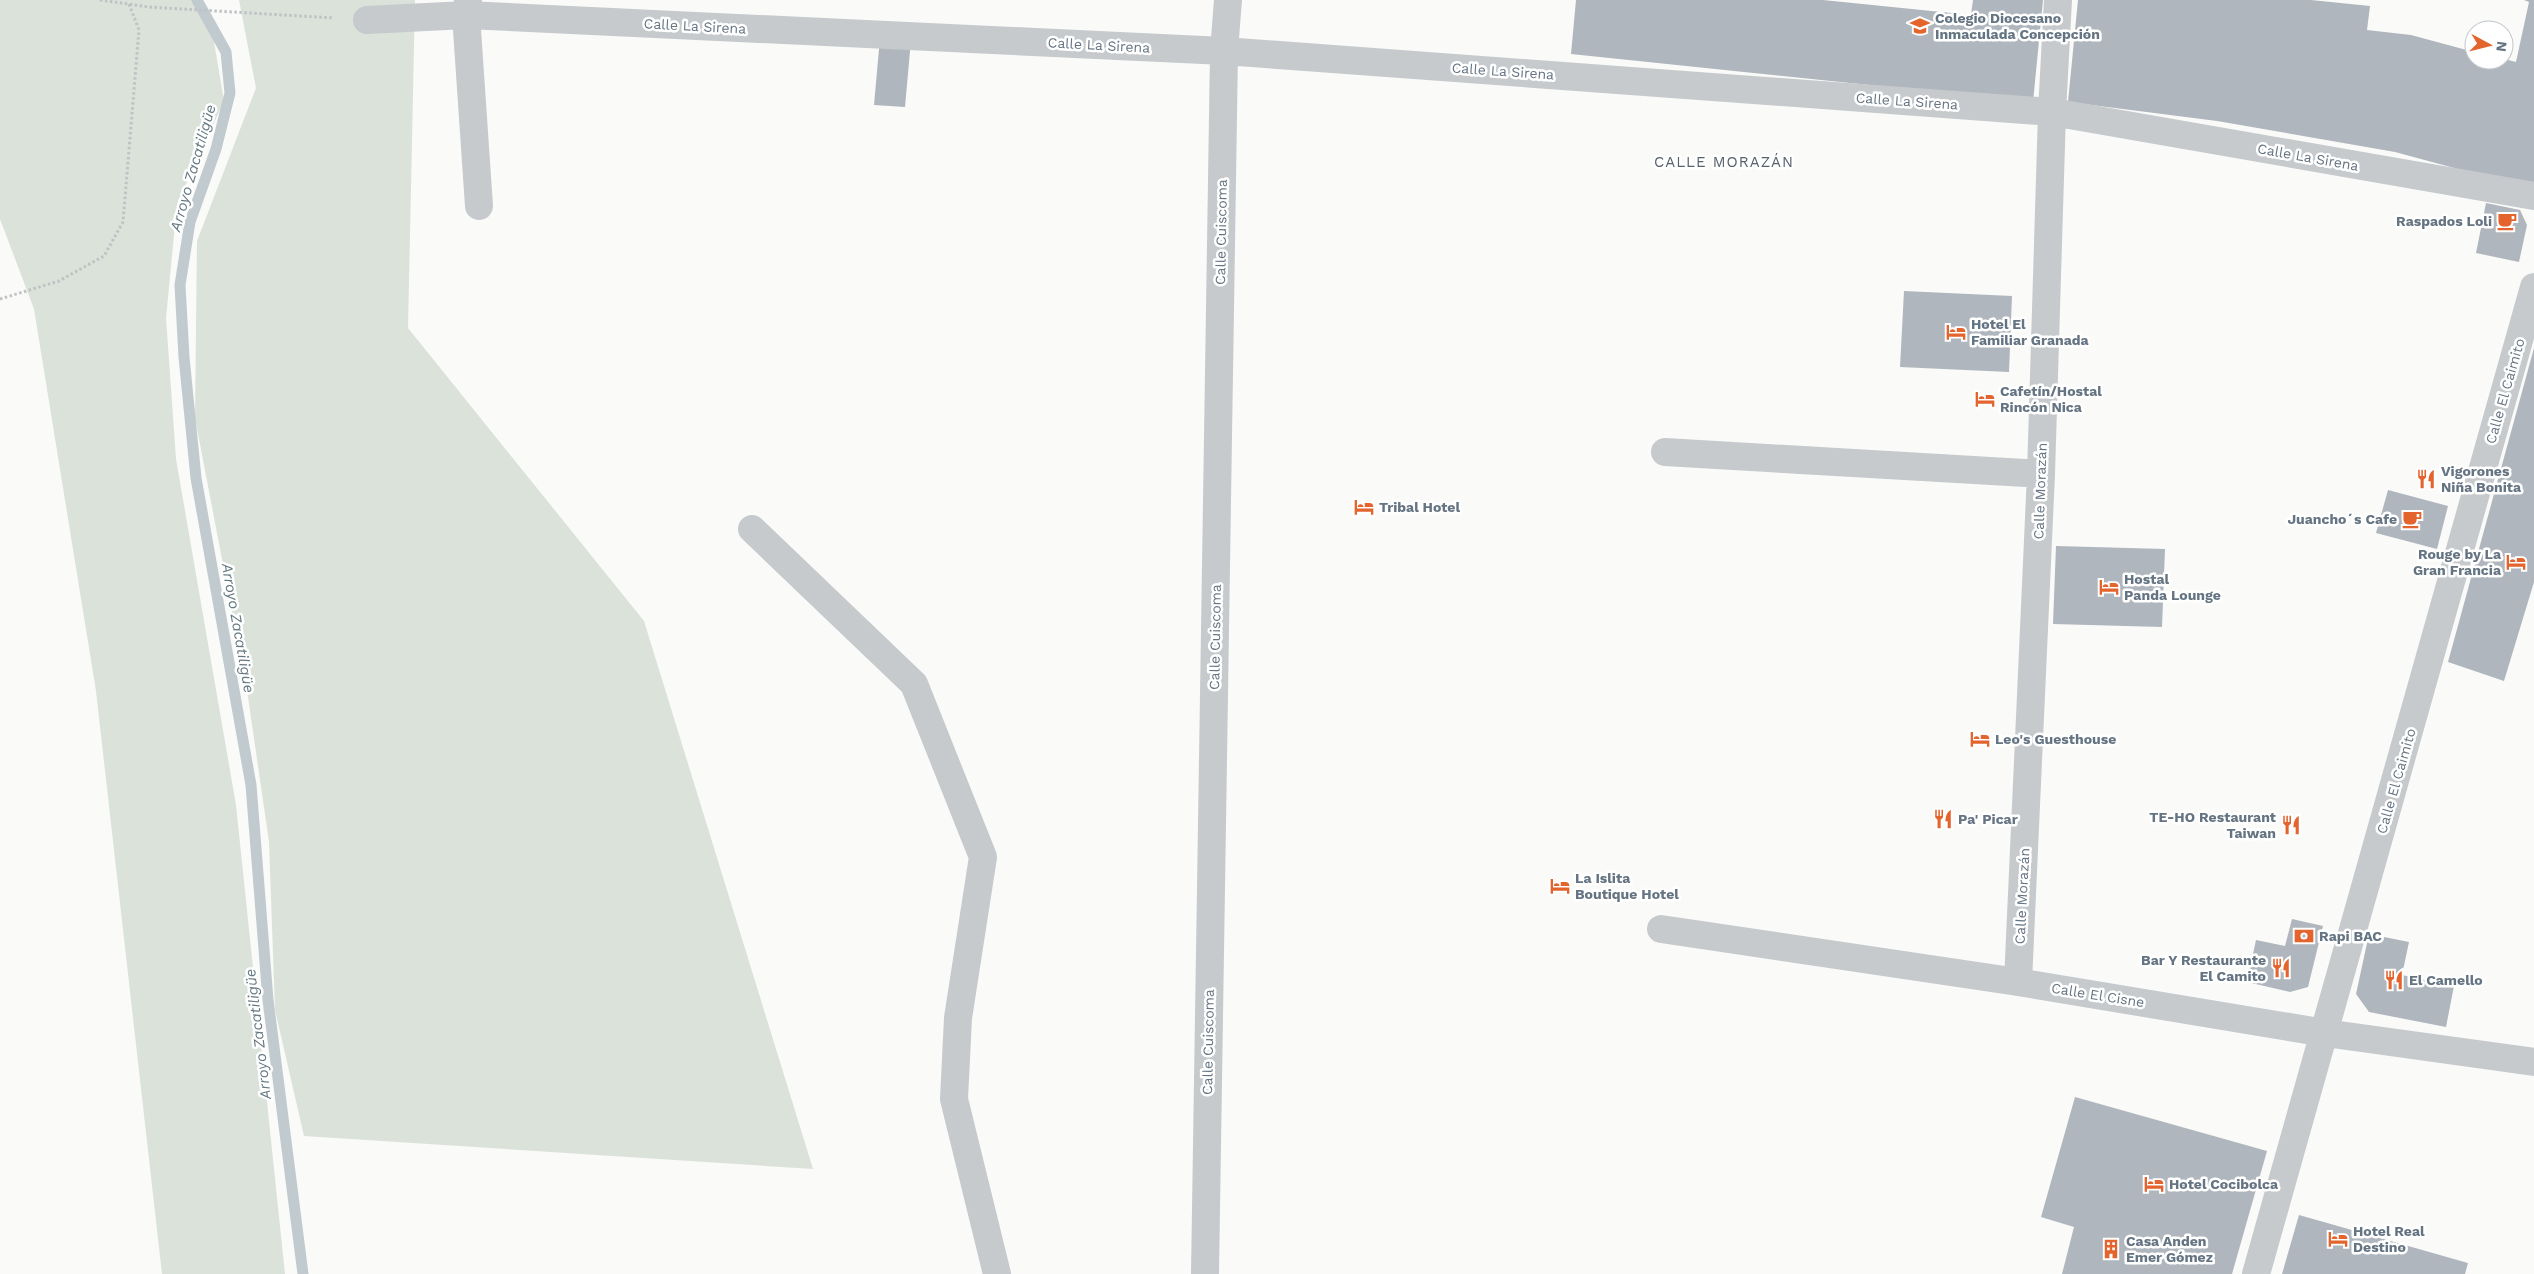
<svg xmlns="http://www.w3.org/2000/svg" width="2534" height="1274" viewBox="0 0 2534 1274" font-family="'Work Sans',sans-serif">
	<style>
		.green { fill: #dbe2d9 }
		.lines { fill: none; stroke-linecap: round; stroke-linejoin: round }
		.stream { stroke: #c1cacf; stroke-width: 11 }
		.building { fill: #afb6bd }
		.path { stroke: #c0c2c5; stroke-width: 3; stroke-dasharray: 2.5 2.5; stroke-linecap: butt }
		.minor { stroke: #c6cacd; stroke-width: 28 }
		.labels { text-anchor: middle; stroke-width: 5; stroke-linejoin: round; paint-order: stroke }
		.poi-label { font-size: 14px; font-weight: bold; fill: #657483; stroke: #fff; text-anchor: start }
		.street-label { font-size: 14px; fill: #657483; stroke: #fff }
		.neighbourhood-label { font-size: 15px; letter-spacing: 1px; fill: #57626e; stroke: #fff }
		.water-label { font-size: 15px; font-style: italic; fill: #657983; stroke: #fff }
	</style>
	<rect width="100%" height="100%" fill="#fafaf8"/>
	<path class="green" d="M0,0h200l10,18 14,83 -47,103 -11,114 10,141 60,346 49,469h-123l-66,-583 -62,-382 -34,-90z
		M239,0h176l-7,328 236,293 169,548 -509,-33 -29,-126 -6,-168 -22,-152 -52,-272 2,-177 59,-153z"/>
	<g class="lines">
		<path class="stream" d="M197,0l29,52 4,41 -14,56 -26,73 -10,63 4,72 12,121 55,307 17,215 35,274"/>
	</g>
	<path class="building" d="M1576,0h247l148,15 2,-15h70l-10,102 -462,-48z
		M2078,0h233l59,6 -3,24 44,5 63,17v8l30,-1 12,3 13,-60 -5,-2h10v185l-65,-13 -74,-20 -178,-31 -149,-19z
		M880,38l31,2 -6,67 -31,-2z
		M2486,203l34,7 7,15 -8,37 -43,-9z
		M1904,291l108,5 -3,76 -109,-5z
		M2534,348v234l-30,99 -56,-19z
		M2388,490l60,16 -11,43 -61,-16z
		M2056,546l109,3 -3,78 -109,-3z
		M2292,919l31,7 -15,61 -18,5 -43,-10 9,-42 29,6z
		M2369,934l40,8 -7,33 52,11 -8,41 -77,-15 -13,-18z
		M2075,1097l192,54 -35,123h-170l12,-47 -33,-10z
		M2299,1215l169,48 -3,11h-183z"/>
	<g class="lines">
		<path class="path" d="M100,0l49,7 185,11
			M0,299l59,-18 45,-25 19,-34 16,-192 -10,-26"/>
		<path class="minor" d="M468,0l-2,15 13,191
			M367,20l99,-5 758,36 828,61 482,84
			M1665,452l376,22
			M752,529l162,155 69,173 -25,161 -4,81 43,175
			M1661,929l357,53 307,51 209,29
			M2018,982l23,-508 11,-362 6,-112
			M1205,1274l19,-1223 4,-51
			M2256,1274l278,-987"/>
	</g>
	<defs>
		<symbol id="school-bare" viewBox="-9 -9 18 18"><path d="M0-5L7-2L0 1L-7-2ZM-4 1L0 2.5L4 1V4Q0 6-4 4Z" fill="#e4642e" stroke="#fff" stroke-width="2.5" paint-order="stroke"/></symbol>
		<symbol id="cafe-bare" viewBox="-9 -9 18 18"><path d="M-5.5-4.5H6V0H3Q3 3.5 0 3.5H-2.5Q-5.5 3.5-5.5 0ZM3-3.2v2h1.7v-2ZM-6 4.5H4V6H-6Z" fill="#e4642e" stroke="#fff" stroke-width="2.5" paint-order="stroke"/></symbol>
		<symbol id="hotel-bare" viewBox="-9 -9 18 18"><path d="M-6-4.5h1.5V1H6V5H4.5V3h-9V5H-6ZM-4 0a1.8 1.8 0 1 1 3.6 0ZM.5 0V-2.5h3Q6-2.5 6 0Z" fill="#e4642e" stroke="#fff" stroke-width="2.5" paint-order="stroke"/></symbol>
		<symbol id="restaurant-bare" viewBox="-9 -9 18 18"><path d="M-5-6h1v4h1v-4h1v4h1v-4h1v5L-1.5 .5V6h-2V.5L-5-1ZM5-6V6H3V1.5H1.5Q1.5-4 5-6Z" fill="#e4642e" stroke="#fff" stroke-width="2.5" paint-order="stroke"/></symbol>
		<symbol id="bank-bare" viewBox="-9 -9 18 18"><path d="M-6-4H6V4H-6ZM0-2.3a2.3 2.3 0 1 0 0 4.6a2.3 2.3 0 1 0 0-4.6Z" fill="#e4642e" stroke="#fff" stroke-width="2.5" paint-order="stroke"/></symbol>
		<symbol id="building-bare" viewBox="-9 -9 18 18"><path d="M-4-6H4V6H1V3H-1V6H-4ZM-2.5-4.3h1.7v1.8h-1.7ZM.8-4.3h1.7v1.8H.8ZM-2.5-1h1.7V.8h-1.7ZM.8-1h1.7V.8H.8Z" fill="#e4642e" stroke="#fff" stroke-width="2.5" paint-order="stroke"/></symbol>
	</defs>
	<g fill-rule="evenodd">
		<use href="#school-bare" x="1906" y="12" width="28" height="28"/>
		<use href="#cafe-bare" x="2493" y="207" width="28" height="28"/>
		<use href="#hotel-bare" x="1942" y="318" width="28" height="28"/>
		<use href="#hotel-bare" x="1971" y="385" width="28" height="28"/>
		<use href="#restaurant-bare" x="2412" y="465" width="28" height="28"/>
		<use href="#hotel-bare" x="1350" y="493" width="28" height="28"/>
		<use href="#cafe-bare" x="2398" y="505" width="28" height="28"/>
		<use href="#hotel-bare" x="2502" y="548" width="28" height="28"/>
		<use href="#hotel-bare" x="2095" y="573" width="28" height="28"/>
		<use href="#hotel-bare" x="1966" y="725" width="28" height="28"/>
		<use href="#restaurant-bare" x="1929" y="805" width="28" height="28"/>
		<use href="#restaurant-bare" x="2277" y="811" width="28" height="28"/>
		<use href="#hotel-bare" x="1546" y="872" width="28" height="28"/>
		<use href="#bank-bare" x="2290" y="922" width="28" height="28"/>
		<use href="#restaurant-bare" x="2267" y="954" width="28" height="28"/>
		<use href="#restaurant-bare" x="2380" y="966" width="28" height="28"/>
		<use href="#hotel-bare" x="2140" y="1170" width="28" height="28"/>
		<use href="#hotel-bare" x="2324" y="1225" width="28" height="28"/>
		<use href="#building-bare" x="2097" y="1235" width="28" height="28"/>
	</g>
	<g class="labels">
		<g class="poi-label">
			<text x="1935" y="23">Colegio Diocesano<tspan x="1935" dy="16">Inmaculada Concepción</tspan></text>
			<text x="2492" y="226" text-anchor="end">Raspados Loli</text>
			<text x="1971" y="329">Hotel El<tspan x="1971" dy="16">Familiar Granada</tspan></text>
			<text x="2000" y="396">Cafetín/Hostal<tspan x="2000" dy="16">Rincón Nica</tspan></text>
			<text x="2441" y="476">Vigorones<tspan x="2441" dy="16">Niña Bonita</tspan></text>
			<text x="1379" y="512">Tribal Hotel</text>
			<text x="2397" y="524" text-anchor="end">Juancho´s Cafe</text>
			<text x="2501" y="559" text-anchor="end">Rouge by La<tspan x="2501" dy="16">Gran Francia</tspan></text>
			<text x="2124" y="584">Hostal<tspan x="2124" dy="16">Panda Lounge</tspan></text>
			<text x="1995" y="744">Leo's Guesthouse</text>
			<text x="2276" y="822" text-anchor="end">TE-HO Restaurant<tspan x="2276" dy="16">Taiwan</tspan></text>
			<text x="1958" y="824">Pa' Picar</text>
			<text x="1575" y="883">La Islita<tspan x="1575" dy="16">Boutique Hotel</tspan></text>
			<text x="2319" y="941">Rapi BAC</text>
			<text x="2266" y="965" text-anchor="end">Bar Y Restaurante<tspan x="2266" dy="16">El Camito</tspan></text>
			<text x="2409" y="985">El Camello</text>
			<text x="2169" y="1189">Hotel Cocibolca</text>
			<text x="2353" y="1236">Hotel Real<tspan x="2353" dy="16">Destino</tspan></text>
			<text x="2126" y="1246">Casa Anden<tspan x="2126" dy="16">Emer Gómez</tspan></text>
		</g>
		<g class="street-label">
			<text transform="translate(695 26) rotate(3)" y="5">Calle La Sirena</text>
			<text transform="translate(1099 45) rotate(3)" y="5">Calle La Sirena</text>
			<text transform="translate(1503 71) rotate(4)" y="5">Calle La Sirena</text>
			<text transform="translate(1907 101) rotate(4)" y="5">Calle La Sirena</text>
			<text transform="translate(2308 157) rotate(10)" y="5">Calle La Sirena</text>
			<text transform="translate(1221 232) rotate(-89)" y="5">Calle Cuiscoma</text>
			<text transform="translate(2505 391) rotate(-74)" y="5">Calle El Caimito</text>
			<text transform="translate(2040 491) rotate(-88)" y="5">Calle Morazán</text>
			<text transform="translate(1215 637) rotate(-89)" y="5">Calle Cuiscoma</text>
			<text transform="translate(2396 781) rotate(-74)" y="5">Calle El Caimito</text>
			<text transform="translate(2022 896) rotate(-87)" y="5">Calle Morazán</text>
			<text transform="translate(2098 995) rotate(9)" y="5">Calle El Cisne</text>
			<text transform="translate(1208 1042) rotate(-89)" y="5">Calle Cuiscoma</text>
		</g>
		<g class="neighbourhood-label">
			<text x="1724" y="167">CALLE MORAZÁN</text>
		</g>
		<g class="water-label">
			<text transform="translate(193 168) rotate(-74)" y="5">Arroyo Zacatiligüe</text>
			<text transform="translate(238 628) rotate(80)" y="5">Arroyo Zacatiligüe</text>
			<text transform="translate(258 1034) rotate(-97)" y="5">Arroyo Zacatiligüe</text>
		</g>
	</g>
	<g transform="translate(2489 45) rotate(97)"><circle r="24" fill="#ffffff" stroke="#c1c7cd"/>
	<path d="M0-4L9 19L0 12L-9 19Z" fill="#e4642e"/>
	<text y="-8" font-size="14" font-weight="bold" text-anchor="middle" fill="#657483">N</text>
	</g>
</svg>
